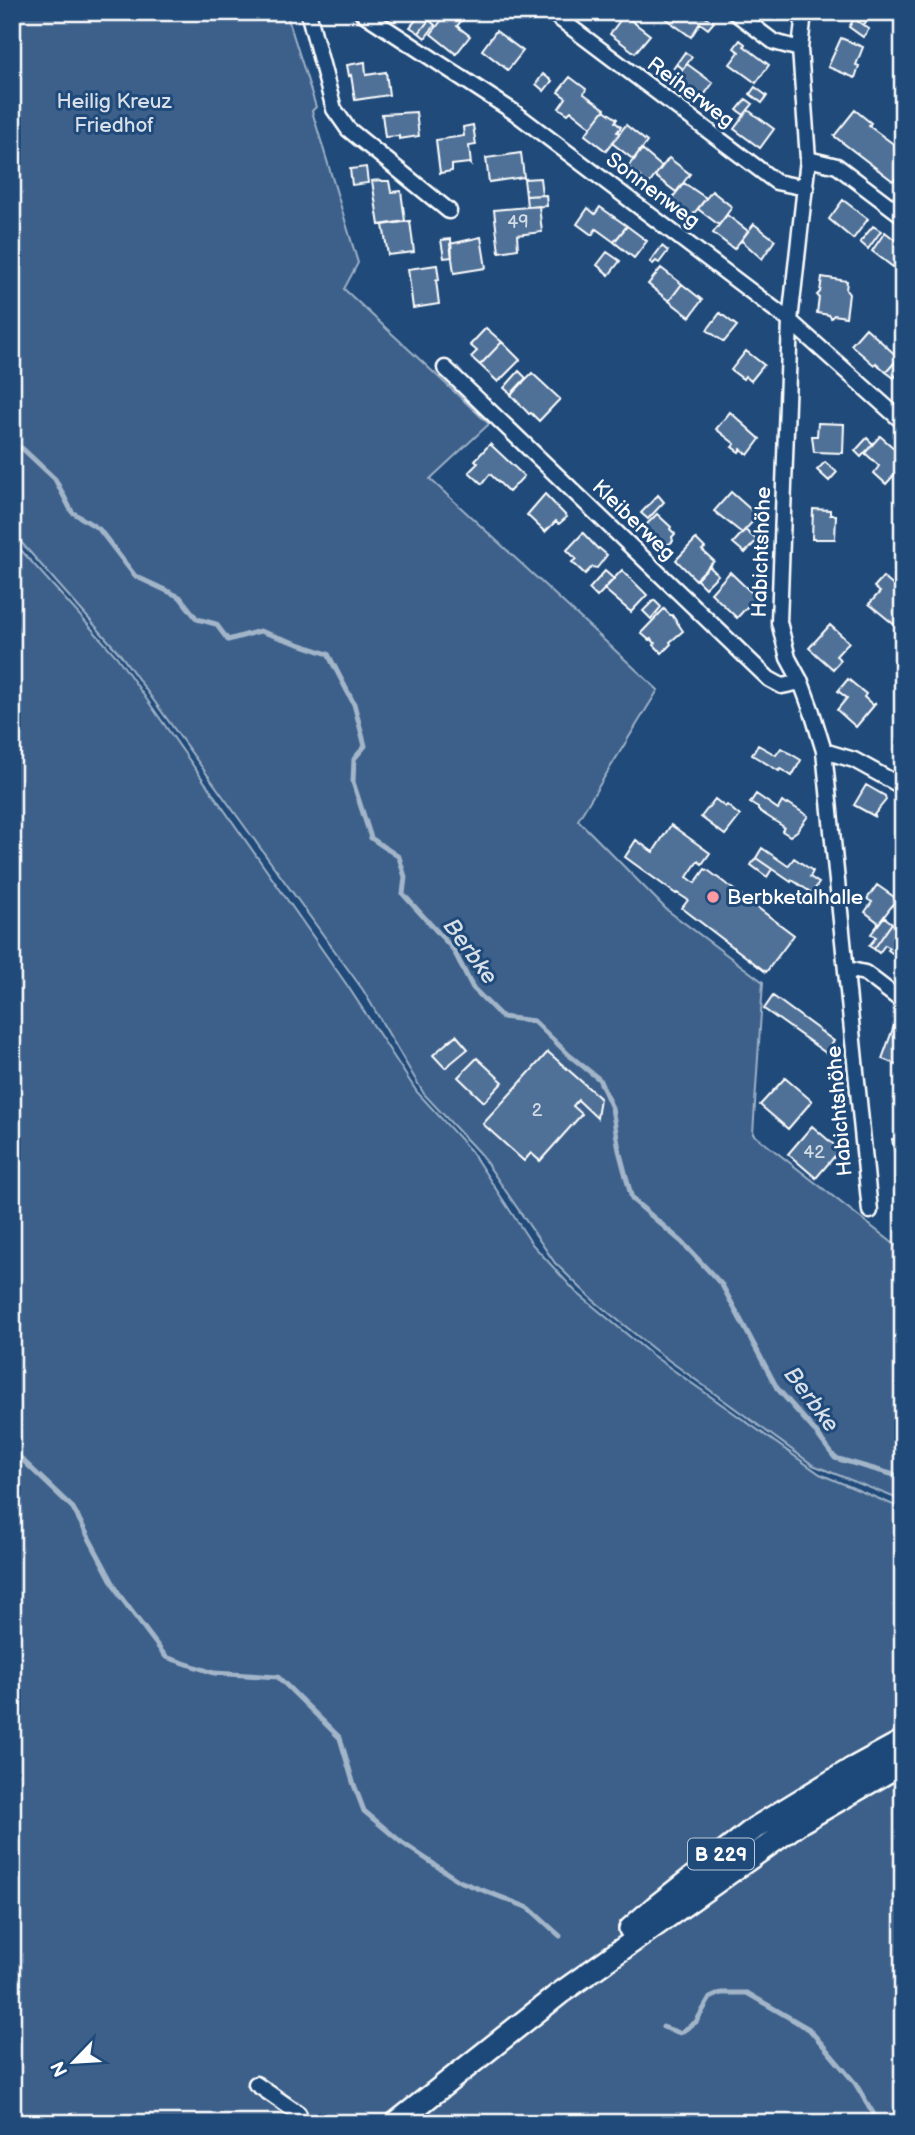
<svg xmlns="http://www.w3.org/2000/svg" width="915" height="2135" viewBox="0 0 915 2135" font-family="'Balsamiq Sans',sans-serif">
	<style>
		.green { fill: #3c618b; stroke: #9eb0c5; stroke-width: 2 }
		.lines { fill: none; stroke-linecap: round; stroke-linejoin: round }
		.stream { stroke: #a3b5c8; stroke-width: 5 }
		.building { fill: #507197; stroke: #fff; stroke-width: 2 }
		.minor-casing { stroke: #fff; stroke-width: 19 }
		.primary-casing { stroke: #fff; stroke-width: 26 }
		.minor { stroke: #1f4a7a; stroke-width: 14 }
		.primary { stroke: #1f4a7a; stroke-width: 21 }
		.poi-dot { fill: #ff9aa2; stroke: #1f4a7a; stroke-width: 2.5 }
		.labels { text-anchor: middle; stroke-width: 6; stroke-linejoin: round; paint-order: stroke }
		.number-label { font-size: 18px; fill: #d3dce5 }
		.shield { fill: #1f4a7a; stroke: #bcc9d7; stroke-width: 2 }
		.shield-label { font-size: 19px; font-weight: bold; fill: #fff }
		.street-label { font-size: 21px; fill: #fff; stroke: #1f4a7a }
		.park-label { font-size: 21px; fill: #d8dfe8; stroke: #1f4a7a }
		.poi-label { font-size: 21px; fill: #fff; stroke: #1f4a7a; text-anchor: start }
		.water-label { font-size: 23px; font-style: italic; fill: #d8e0e8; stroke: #1f4a7a }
	</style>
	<rect width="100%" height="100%" fill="#1f4a7a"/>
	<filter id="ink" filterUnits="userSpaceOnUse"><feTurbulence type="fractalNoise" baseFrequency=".0143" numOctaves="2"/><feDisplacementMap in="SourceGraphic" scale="14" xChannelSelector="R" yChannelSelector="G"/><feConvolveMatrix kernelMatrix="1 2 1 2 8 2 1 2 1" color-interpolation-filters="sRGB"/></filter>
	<g filter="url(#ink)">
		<path class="green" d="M12,12h274l30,95 -4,4 46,152 -14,26 145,135 -59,55 228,211 -80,130 89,90 96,72 -10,152 150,117v250l-90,-36 -157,-114 -63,-51 -38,-37 -74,-108 -57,-61 -61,-104 -243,-336 -108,-122z
			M12,540l105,117 230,328 70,107 54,59 61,93 44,48 76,63 168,119 83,35v614h-891z"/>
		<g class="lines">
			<path class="stream" d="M12,443l11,6 32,30 17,33 27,17 36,47 45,21 17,22 19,5 12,16 32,-9 68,23 26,50 11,42 -11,13 -1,23 18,56 28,19 6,20 -2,17 50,55 20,39 29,29 32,4 35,34 30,24 13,29 7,42 13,49 50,43 40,43 55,103 37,42 21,28 63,18 5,4
				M12,1450l61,58 47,88 46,61 48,16 64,4 62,61 13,44 11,29 37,31 58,39 70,27 31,28
				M663,2027l17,6 16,-11 14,-24 11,-5h26l62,36 46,54 24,40"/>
		</g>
		<path class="building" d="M448,12h4l10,8 -5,6 13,10 -14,18 -25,-20z
			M670,12h26l18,10 -6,7 -8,-6 -9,14 -26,-19z
			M844,12h26l2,5 -9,8z
			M421,14l8,6 -10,13 -9,-6z
			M624,15l26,20 -15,18 -25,-19z
			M854,19l15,10 -6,8 -14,-10z
			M429,20l6,5 -10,13 -6,-5z
			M496,31l27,20 -15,19 -26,-20z
			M841,38l22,9 -7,18 3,1 -4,12 -27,-11z
			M740,40l5,4 -1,2 25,19 -13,18 -26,-19 9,-12 -5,-4z
			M685,52l7,5 -9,12 -6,-5 -4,5z
			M365,62l1,13 20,-3 3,23 -34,5 -4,-25 -2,1 -2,-11z
			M687,64l26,19 -14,19 -26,-20z
			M543,74l9,7 -8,10 -8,-7z
			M570,77l16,12 -2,5 21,15 -14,18 -20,-16 -3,3 -9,-6 7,-10 -8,-6z
			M755,87l12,9 -5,7 -12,-9z
			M746,99l7,5 -9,11 -7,-5z
			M604,110l13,9 -2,3 6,5 -4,5 3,1 -14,18 -21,-16z
			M748,110l26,19 -14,19 -26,-19z
			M855,110l16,13 -2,3 34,25v17l-10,13 -59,-45z
			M416,112l3,24 -20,3v-3l-14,1 -3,-23z
			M473,125l3,20 -7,1 2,19 -2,-2 -17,2v6l-12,2 -4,-33 28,-4 -1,-9z
			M626,125l21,17 -13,18 -22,-17z
			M641,149l20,17 2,-1 -14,19 -21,-17z
			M521,153l3,24 -35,5 -3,-24z
			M669,158l21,16 -14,18 -21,-16z
			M366,167l2,16 -16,2 -2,-16z
			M540,178l2,17 -16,1 -2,-17z
			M381,180l1,1h7l2,11 10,-1 4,30 -26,4 -7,-44z
			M684,183l22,15 -15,19 -21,-16z
			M712,191l20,16 -13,18 -21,-16z
			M546,195l1,11 -20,1 -1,-11z
			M843,200l25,19 -15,20 -24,-20z
			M539,206l3,26 -25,3 1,14 -19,3 -5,-42z
			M600,207l27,19 -13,16 -18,-13 -4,6 -15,-11 11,-16 7,6z
			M727,215l21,16 -14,18 -21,-16z
			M410,221l4,31 -26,3 -5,-30z
			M754,224l21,16 -13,19 -20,-18 -2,1z
			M627,226l20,15 -13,17 -20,-16z
			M873,226l8,5 -13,18 -8,-7z
			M885,232l18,14v8l-10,13 -21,-16z
			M481,237l5,31 -32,5 -4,-29z
			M451,239l1,18 -8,1 -3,-18z
			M662,246l6,5 -9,12 -3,-2 -3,3 -3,-2z
			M607,252l13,9 -11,14 -12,-10z
			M437,265l2,15h-3l3,24 -26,4 -5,-39z
			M661,268l21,16 -13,17 -21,-17z
			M822,277l25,4 -1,9 3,4 -3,23 -12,-2 -3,3 -2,-3 -12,-2 2,-16 -2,-2 3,-3z
			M682,284l20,16 -12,17 -21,-16z
			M720,313l17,13 -13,16 -17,-12z
			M486,328l16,14 -22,23 -9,-8 6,-6 -7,-6z
			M866,328l33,30 -13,14 -10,-9 -2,2 -23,-20z
			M502,342l18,18 -22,22 -18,-17z
			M746,351l18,14 -13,16 -6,-5 -2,3 -12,-9z
			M901,355l2,13 -9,10 -8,-6z
			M519,371l7,7 -15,16 -7,-6z
			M532,373l28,26 -21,22 -8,-8 -2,1 -18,-19z
			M730,412l30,27 -12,16 -7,-6 -2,3 -7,-5 3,-3 -19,-15z
			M818,423l26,1 -1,29 -29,-1 -2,-16h5z
			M880,436l23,20v9l-17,19 -12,-11 5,-7 -14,-13z
			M867,438l6,6 -12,13 -6,-6z
			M490,444l34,32 -15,16 -19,-18 -8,10 -13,-12 9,-9 -3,-3z
			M825,462l12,10 -8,9 -12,-11z
			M731,492l27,24 -16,17 -28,-22z
			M545,494l22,23 -8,7 -3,-3 -11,11 -18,-17z
			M658,495l6,7 -16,17 -7,-6z
			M813,509l17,1v5h6l-1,24h-23z
			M657,514l14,13 -1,2 5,5 -3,3 1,4 -4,3h-4l-6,6 -19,-19z
			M745,530l12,10 -12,13 -12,-10z
			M583,533l15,16 1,-1 8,7 -10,13 -5,-1 -7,7 -13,-12 4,-3 -9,-9z
			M696,539l9,9 -3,2 12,11 -18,19 -20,-20z
			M709,566l9,9 -13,13 -9,-9z
			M622,570l25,25 -16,17 -27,-23z
			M605,571l9,8 -17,18 -8,-8z
			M730,572l26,25 -19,21 -26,-25z
			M883,577l20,17v24l-7,8 -27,-22 11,-12 -6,-5z
			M654,600l7,7 -10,12 -8,-8z
			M664,609l6,6h2l11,16 -13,11 1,2 -9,9 -8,-8 1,-2 -4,-4 -2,1 -8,-7z
			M830,625l19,17 -13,14 5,4 -8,9 -24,-21z
			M848,679l18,15 -2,3 9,8 3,-2 -20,24 -19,-17 10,-12 -9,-7z
			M758,745l18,10 5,-7 20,12 -9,16 -12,-7 -1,2 -27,-16z
			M866,785l19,11 1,4 -12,15 2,2 -22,-12z
			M756,794l22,15 4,-7 4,3 2,-2 20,13 -11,15 -7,5 -8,-5 2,-4 -26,-17v-2l-8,-5z
			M715,799l10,8 2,-2 13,11 -15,19 -24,-18z
			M671,825l39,28 -8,11 -4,-3 -11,16 8,6 10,-14 4,2 85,64 -28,37 -84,-64 6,-8 -11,-7 -1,1 -51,-37 11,-17 17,12z
			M762,848l26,18 6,-8 19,13 -3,6 9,6 -7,10 -20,-13 -1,2 -35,-24z
			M756,858l16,11 -5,8 -16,-12z
			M877,885l20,14 -18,24 -14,-11 7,-10 -5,-3z
			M884,917l8,6 -18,26 -5,-3 7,-9 -5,-3z
			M892,923l11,8v30l-15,-11 2,-2 -5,-3 -6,8 -5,-4z
			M773,996l61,45 -8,12 -62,-44z
			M895,1023l8,2v42l-21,-8z
			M456,1035l12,14 -23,19 -12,-13z
			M548,1052l52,46 -3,20 -19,-18 -5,6 9,8 -42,47 -9,-8 -7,8 -41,-37z
			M477,1058l26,24 -19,20 -26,-25z
			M785,1078l27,23 -24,28 -28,-24z
			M812,1126l28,24 -24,28 -28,-24z
			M903,1137v22l-7,1 -4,-21z"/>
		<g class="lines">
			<defs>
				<path id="minor" d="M308,12l26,97 14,20 101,82
					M361,12l153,100 276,209 113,101
					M734,12l40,30 26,7
					M804,12l-4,37 8,110 -18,162 -11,301 9,36 13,24 11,30 12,39 46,460
					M556,16l220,166 30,6
					M808,159l29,7 66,50
					M445,368l324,311 13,7 19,-4
					M824,751l30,9 49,27
					M847,969l18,4 38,29
					M256,2084l42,29 5,10"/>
				<path id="primary" d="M630,1929l25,-22 100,-79 95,-58 53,-29
					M396,2123l163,-129 242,-172 102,-59"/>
			</defs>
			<use href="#minor" class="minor-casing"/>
			<use href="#primary" class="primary-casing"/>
			<use href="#minor" class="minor"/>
			<use href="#primary" class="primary"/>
		</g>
	</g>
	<circle class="poi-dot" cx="713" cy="897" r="7"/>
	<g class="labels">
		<g class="number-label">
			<text x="518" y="228">49</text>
			<text x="537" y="1116">2</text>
			<text x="814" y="1158">42</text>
		</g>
		<rect class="shield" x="688" y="1838.5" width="66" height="31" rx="5"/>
		<g class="shield-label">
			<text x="721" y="1861">B 229</text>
		</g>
		<g class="street-label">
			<text transform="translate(691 92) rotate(37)" y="7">Reiherweg</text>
			<text transform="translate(653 190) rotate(37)" y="7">Sonnenweg</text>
			<text transform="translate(634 520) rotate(44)" y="7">Kleiberweg</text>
			<text transform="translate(761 552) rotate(-88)" y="7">Habichtshöhe</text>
			<text transform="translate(839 1111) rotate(-95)" y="7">Habichtshöhe</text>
		</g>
		<g class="park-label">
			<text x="114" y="108">Heilig Kreuz<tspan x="114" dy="24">Friedhof</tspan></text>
		</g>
		<g class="poi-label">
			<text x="727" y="904">Berbketalhalle</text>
		</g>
		<g class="water-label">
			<text transform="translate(471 951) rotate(54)" y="8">Berbke</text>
			<text transform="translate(812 1399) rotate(53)" y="8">Berbke</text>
		</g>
	</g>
	<rect width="915" height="2135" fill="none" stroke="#1f4a7a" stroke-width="42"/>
	<rect x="21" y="21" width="873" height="2093" fill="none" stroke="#fff" stroke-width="2.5" filter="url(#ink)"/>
	<g transform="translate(74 2062) rotate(245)" stroke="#1f4a7a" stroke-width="5" paint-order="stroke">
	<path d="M0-5L12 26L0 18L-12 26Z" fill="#ffffff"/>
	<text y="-10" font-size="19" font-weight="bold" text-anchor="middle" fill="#ffffff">N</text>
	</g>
</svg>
